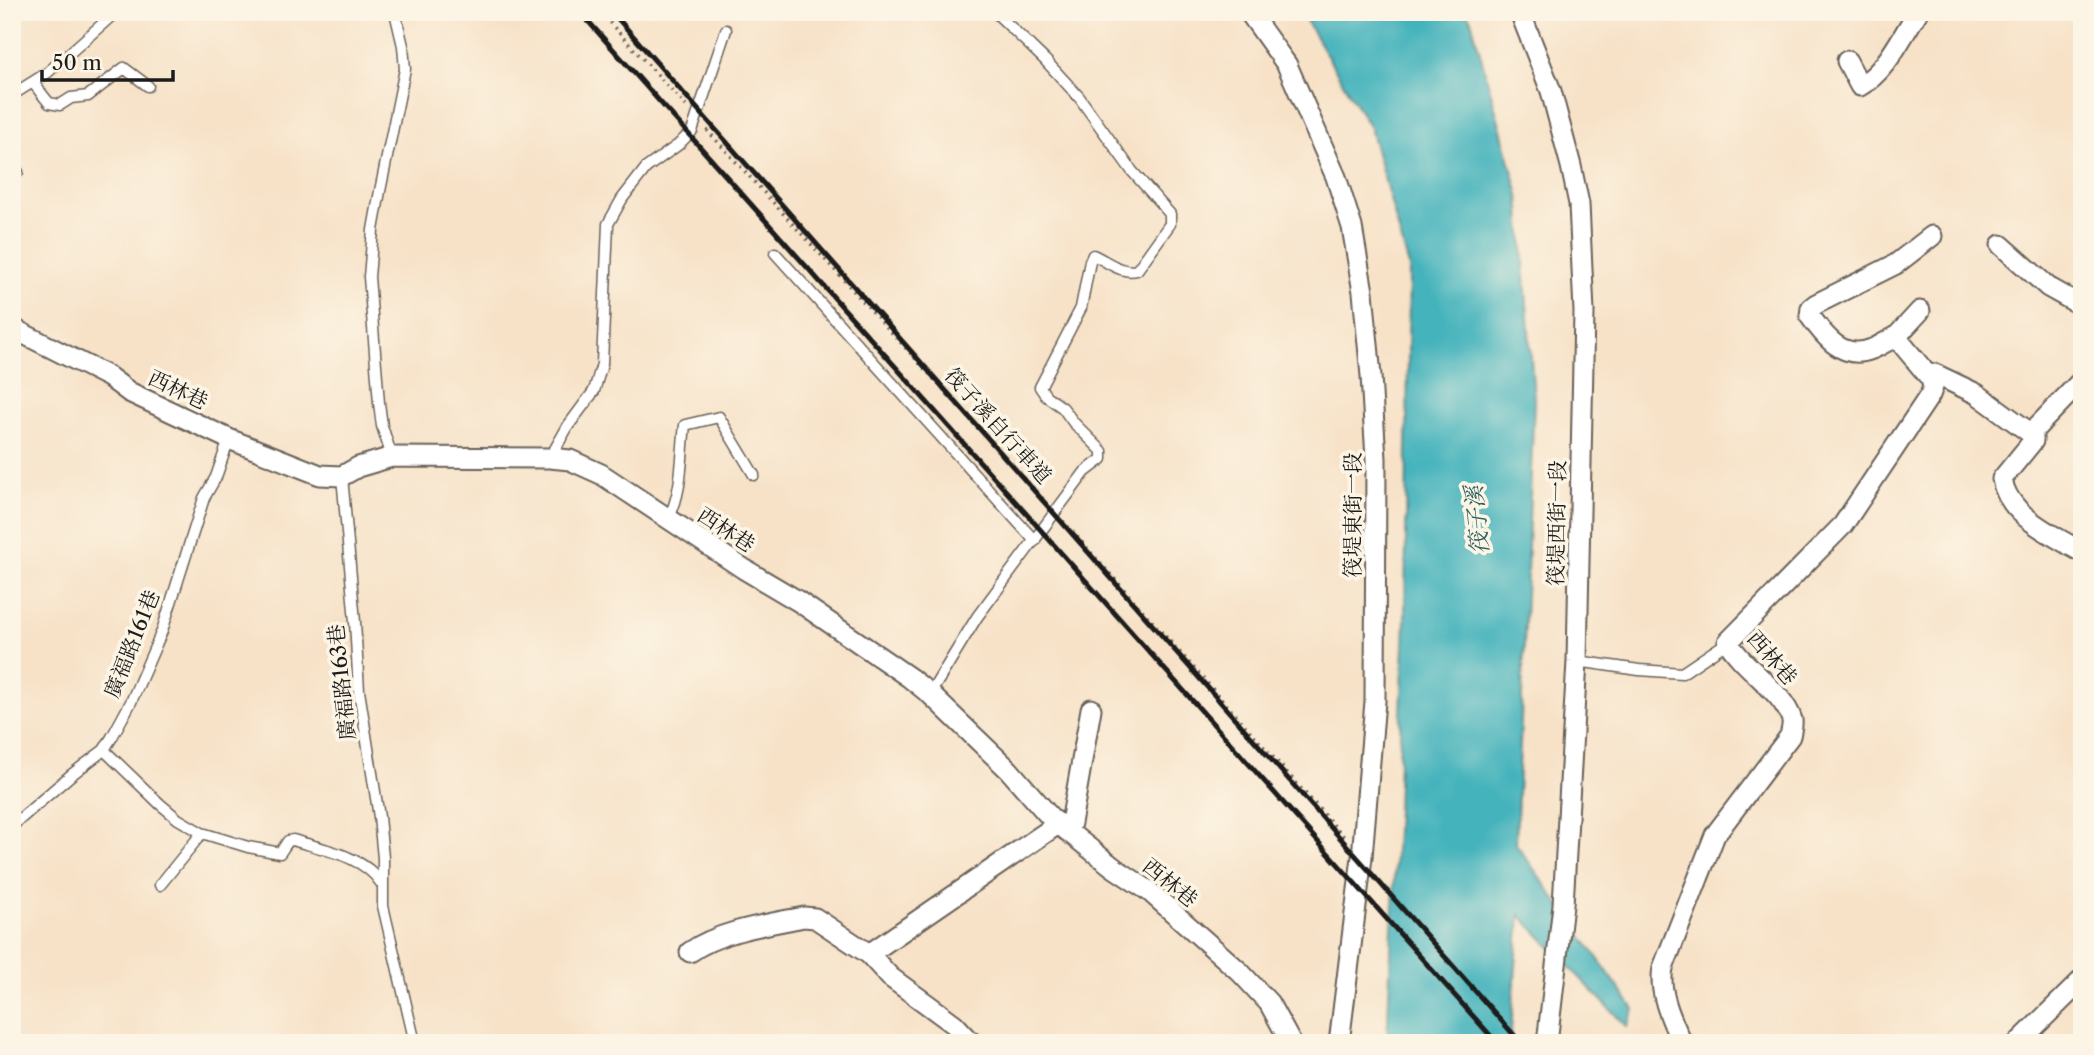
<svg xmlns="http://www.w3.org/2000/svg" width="2094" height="1055" viewBox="0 0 2094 1055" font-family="'Libre Caslon Text','Noto Serif TC',serif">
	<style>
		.water { fill: #44b3bc; stroke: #30686c; stroke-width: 2 }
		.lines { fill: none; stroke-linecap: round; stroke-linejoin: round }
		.service-casing { stroke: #696158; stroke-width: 13 }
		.minor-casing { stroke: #696158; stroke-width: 23 }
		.path { stroke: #696158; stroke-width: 3.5; stroke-dasharray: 2 5; stroke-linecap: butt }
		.service { stroke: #fff; stroke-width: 10 }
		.minor { stroke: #fff; stroke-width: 19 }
		.rail { stroke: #1c1c1c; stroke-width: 5 }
		.labels { text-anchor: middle; stroke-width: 7; stroke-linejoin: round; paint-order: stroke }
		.street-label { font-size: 21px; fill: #1c1c1c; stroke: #fcf5e5 }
		.water-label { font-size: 23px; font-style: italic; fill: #2e6064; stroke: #fcf5e5 }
	</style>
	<rect width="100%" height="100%" fill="#fcf5e5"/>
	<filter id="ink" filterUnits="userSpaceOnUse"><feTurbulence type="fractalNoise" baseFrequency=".0143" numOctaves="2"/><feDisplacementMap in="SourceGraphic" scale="14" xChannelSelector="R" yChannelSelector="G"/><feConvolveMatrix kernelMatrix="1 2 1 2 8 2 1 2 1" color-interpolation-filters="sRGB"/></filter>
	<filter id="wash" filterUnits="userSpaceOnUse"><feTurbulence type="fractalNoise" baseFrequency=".00686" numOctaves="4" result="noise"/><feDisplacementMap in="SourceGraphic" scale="28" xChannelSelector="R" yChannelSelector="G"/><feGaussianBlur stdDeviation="1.57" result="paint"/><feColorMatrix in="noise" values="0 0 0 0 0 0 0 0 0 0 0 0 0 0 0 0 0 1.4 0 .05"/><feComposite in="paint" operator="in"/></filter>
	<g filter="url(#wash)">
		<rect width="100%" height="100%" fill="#f7e2c8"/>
		<path class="water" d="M1301,12h165l5,8 48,175 15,204 -18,445 118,165 -7,18 -107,-112 -10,128h-123l18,-423 4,-353 -39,-139z"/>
	</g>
	<g filter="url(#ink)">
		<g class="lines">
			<defs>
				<path id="service" d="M34,84l15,19 11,2 11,-7 17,-2 36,-28 24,18
					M12,95l35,-22 69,-61
					M12,173l6,-1
					M775,253l260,288
					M392,457l-10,-31 -3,-23 -10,-126 4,-47 7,-39 25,-122 -2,-23 -8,-34
					M550,458l18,-32 26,-35 8,-27 6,-140 14,-25 24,-31 32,-23 14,-14 34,-101
					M342,476l13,146 4,69 20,126 4,41v48l32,137
					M668,519c15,-27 13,-63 17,-94l34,-8 35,58
					M1577,661l62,9 43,3 46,-31
					M930,694l47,-77 108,-145 17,-13v-8l-29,-29 -10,-14 -17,-12 -6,-9 41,-79 9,-47 3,-6c14,6 28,19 44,15l33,-46v-10l-38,-43 -53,-74 -34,-37 -50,-48
					M104,750l56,54 18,15 24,14
					M12,826l59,-51 33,-25 8,-13 19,-35 31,-71 42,-133 12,-21 13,-38
					M160,885l42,-52 46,14 32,6 8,-12 5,-1c29,9 71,16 88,43"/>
				<path id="minor" d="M1249,12l38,53 49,112 16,50 11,65 8,84 5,83 -1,242 -13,156 -23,186
					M1520,12l31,79 20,75 8,38 5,108 -7,349 -14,244 -16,138
					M1847,61l13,25c27,-15 41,-49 58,-74
					M2001,245l47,42 34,19
					M12,328l97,49 20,15 100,47 91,36 22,1 16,-9 34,-10 158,1 20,2 31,14 143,95 54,32 112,77 20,16 79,76 42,48 62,49 36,24 91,81 29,31 22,40
					M1896,337l24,-26
					M1931,379l-35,-42c-8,3 -16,9 -24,12 -29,12 -47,-12 -62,-33l1,-8 5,-4 80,-40 36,-28
					M2031,433l51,-53
					M1067,831l4,-8 20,-114
					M690,952c29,-21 79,-28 114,-35l11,1 54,36 21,23 64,47 18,19
					M869,954l189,-130
					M1682,1043c-10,-22 -24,-51 -19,-75l52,-133 75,-99c1,-5 3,-11 2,-16 -9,-29 -49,-52 -64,-78l115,-117 87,-130 3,-8 -2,-8 4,-5 42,20 56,41v6l-31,38c6,37 51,56 80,73
					M2018,1043l64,-63"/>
			</defs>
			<use href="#service" class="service-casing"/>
			<use href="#minor" class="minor-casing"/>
			<path class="path" d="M600,12l86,94
				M707,130l339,372
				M1063,521l283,318"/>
			<use href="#service" class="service"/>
			<use href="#minor" class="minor"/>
			<path class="rail" d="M580,12l917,1031
				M612,12l909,1031"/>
		</g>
	</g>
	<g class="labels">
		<g class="street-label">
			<text transform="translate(178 390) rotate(25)" y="7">西林巷</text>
			<text transform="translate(998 426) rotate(48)" y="7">筏子溪自行車道</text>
			<text transform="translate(1353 515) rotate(-90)" y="7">筏堤東街一段</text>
			<text transform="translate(1557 523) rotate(-89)" y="7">筏堤西街一段</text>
			<text transform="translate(726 530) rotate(33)" y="7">西林巷</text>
			<text transform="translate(132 644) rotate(-68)" y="7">廣福路161巷</text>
			<text transform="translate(1772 658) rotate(49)" y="7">西林巷</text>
			<text transform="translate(342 682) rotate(-96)" y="7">廣福路163巷</text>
			<text transform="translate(1170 883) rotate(39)" y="7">西林巷</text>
		</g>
		<g class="water-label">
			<text transform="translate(1477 520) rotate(-96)" y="8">筏子溪</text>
		</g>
	</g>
	<rect width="2094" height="1055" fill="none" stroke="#fcf5e5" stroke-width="42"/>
	<path d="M42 70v10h131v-10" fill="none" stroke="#1c1c1c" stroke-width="3.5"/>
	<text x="52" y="70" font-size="21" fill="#1c1c1c" stroke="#fcf5e5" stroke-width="5" paint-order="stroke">50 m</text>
</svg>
